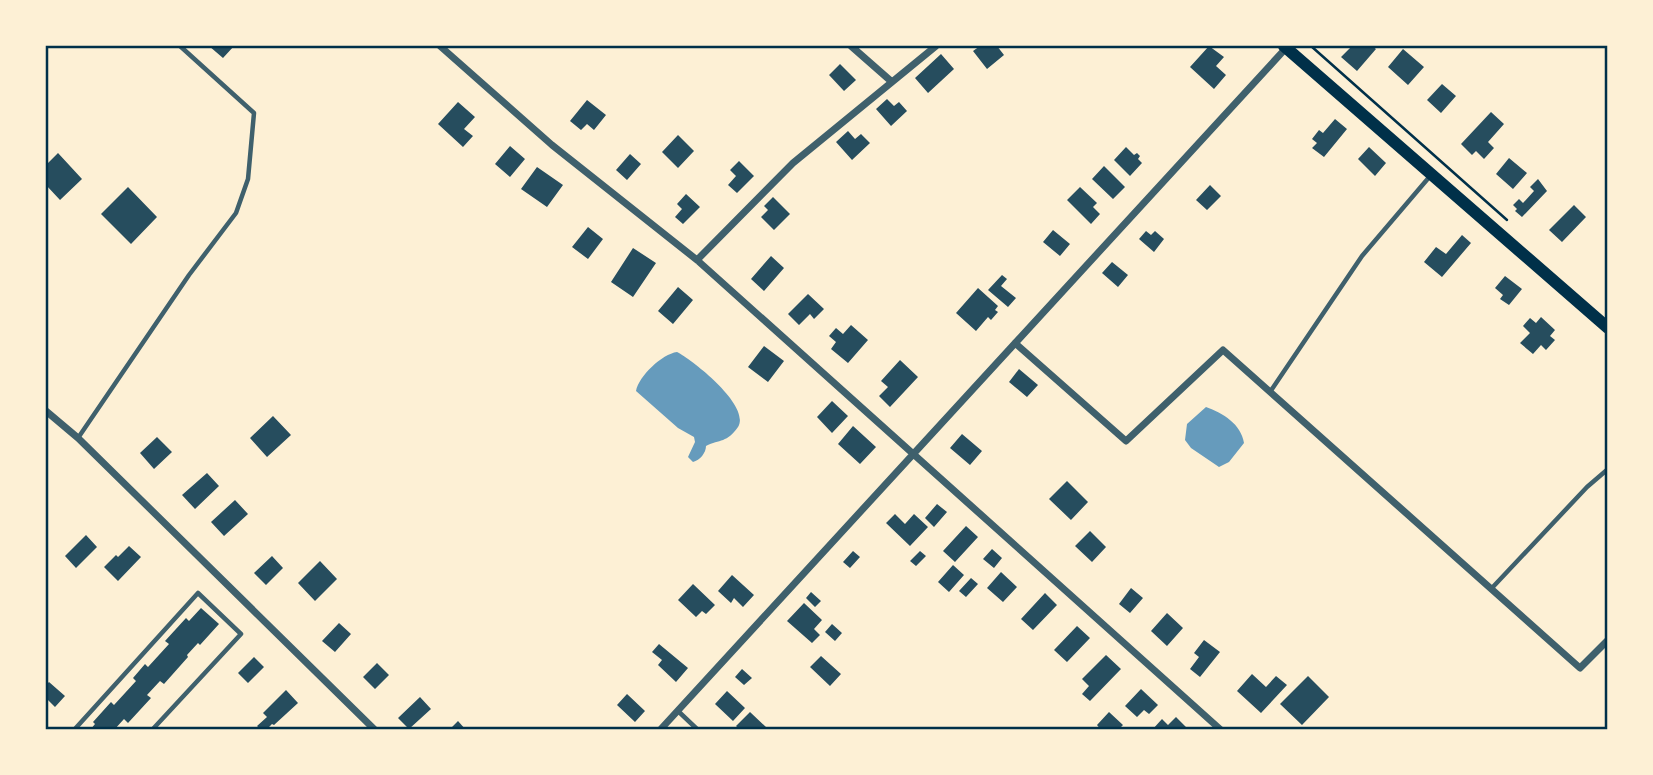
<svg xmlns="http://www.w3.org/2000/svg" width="1653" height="775" viewBox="0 0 1653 775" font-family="'Nunito Sans',sans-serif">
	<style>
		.water { fill: #669bbc }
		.building { fill: #264d5e }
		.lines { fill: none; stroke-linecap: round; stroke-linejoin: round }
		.path { stroke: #003049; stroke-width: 2.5 }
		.service { stroke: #3f606c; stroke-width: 4.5 }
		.minor { stroke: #3f606c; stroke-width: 7 }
		.secondary { stroke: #003049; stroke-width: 12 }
		.neatline { fill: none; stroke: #003049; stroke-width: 2.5 }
	</style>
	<rect width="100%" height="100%" fill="#fdf0d5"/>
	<path class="water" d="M677,352c17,9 74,54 61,75 -11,16 -18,12 -32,19 0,7 -6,14 -13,16l-5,-5 7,-15 -1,-5 -16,-9 -42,-37c3,-15 26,-37 41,-39z
		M1206,407c17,6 35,17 38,36l-15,19 -10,5 -28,-19 -6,-8 2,-16z"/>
	<path class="building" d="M209,46h25l-11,12z
		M980,46h17l7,9 -17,14 -14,-18z
		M1209,46l15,11 -8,9 10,9 -12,14 -24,-22z
		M1352,46h20l4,3 -19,22 -16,-14z
		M1403,49l21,18 -16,18 -20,-18z
		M941,54l13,15 -26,24 -13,-15z
		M840,64l16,16 -12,11 -15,-16z
		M1442,84l14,12 -15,17 -14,-13z
		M887,99l7,7 5,-4 8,9 -16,15 -15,-17z
		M587,100l19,15 -12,15 -7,-6 -6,6 -11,-9z
		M458,102l17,15 -11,12 9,7 -10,11 -25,-23z
		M1491,112l13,12 -16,18 6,6 -10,11 -8,-8 -4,4 -11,-11z
		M1335,119l12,10 -23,28 -12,-9 5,-5 -5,-4 7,-9 4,3z
		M848,131l7,8 6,-5 9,9 -18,17 -16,-18z
		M678,135l16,16 -16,17 -16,-16z
		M510,146l15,13 -15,18 -15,-13z
		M1126,147l8,8 3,-2 3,3 -2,3 4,4 -12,13 -16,-16z
		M1369,147l17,16 -11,13 -17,-17z
		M58,153l24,26 -22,21 -14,-15v-20z
		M630,154l11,10 -14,16 -11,-10z
		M1509,158l18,15 -14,16 -17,-15z
		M739,161l15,15 -17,17 -9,-8 8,-9 -6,-6z
		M1104,166l21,21 -12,12 -21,-20z
		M537,167l26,18 -16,22 -26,-18z
		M1538,179l9,12 -25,26 -7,-6 2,-2 -4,-4 6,-6 4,4 11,-12 -4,-4z
		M1210,185l11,11 -14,14 -11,-10z
		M128,187l29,30 -26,27 -30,-30z
		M1080,187l17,16 -4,4 7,7 -9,10 -24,-24z
		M686,194l14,13 -17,17 -8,-7 7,-8 -5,-5z
		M773,197l17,17 -16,16 -13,-13 7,-7 -4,-4z
		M1574,205l12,12 -24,25 -13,-12z
		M588,227l15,12 -15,20 -16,-12z
		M1053,230l17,14 -10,12 -17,-14z
		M1146,231l5,4 4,-4 9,8 -10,13 -15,-13z
		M1462,235l9,8 -29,34 -18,-15 12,-15 10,7z
		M633,248l23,15 -23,34 -22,-15z
		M771,256l13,12 -20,23 -13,-12z
		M1112,262l16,13 -10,12 -16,-14z
		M1002,275l5,4 -6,7 15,12 -8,9 -20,-17z
		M1505,276l17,13 -13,16 -9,-6 3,-4 -8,-7z
		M678,287l15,13 -20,24 -15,-13z
		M978,288l20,18 -3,4 3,2 -7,8 -3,-3 -12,14 -20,-18z
		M808,294l16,15 -10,10 -4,-5 -11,11 -11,-11z
		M1541,317l14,13 -5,6 5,4 -9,10 -5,-5 -8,9 -13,-11 10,-10 -7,-7 7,-8 6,5z
		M851,325l17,15 -20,23 -17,-14 5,-7 -7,-6 7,-8 7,6z
		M764,346l20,15 -16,21 -20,-15z
		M900,360l18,17 -28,30 -11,-11 9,-9 -7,-6z
		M1019,369l19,16 -11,12 -18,-15z
		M832,401l16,15 -16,17 -15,-16z
		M273,416l18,19 -24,22 -17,-19z
		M853,426l23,21 -16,17 -22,-20z
		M962,434l20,17 -12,14 -20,-17z
		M157,437l15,15 -18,17 -14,-16z
		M207,473l12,13 -24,23 -13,-14z
		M1067,481l21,21 -17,18 -22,-21z
		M235,500l13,14 -24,22 -13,-14z
		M937,504l10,8 -13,15 -9,-9z
		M895,514l10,10 9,-10 14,13 -18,19 -24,-23z
		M966,526l12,11 -23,25 -12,-11z
		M1090,531l16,16 -14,15 -17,-16z
		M86,535l11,12 -21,21 -11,-12z
		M129,546l12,11 -23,24 -14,-14 12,-12 2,2z
		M992,549l10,9 -8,10 -11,-9z
		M853,551l7,6 -10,11 -7,-6z
		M920,551l6,5 -10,10 -6,-5z
		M272,556l11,12 -17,17 -12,-12z
		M320,561l17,18 -22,22 -17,-18z
		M953,565l11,10 -15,17 -11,-10z
		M1001,572l16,15 -14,15 -16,-14z
		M732,575l22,20 -11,12 -9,-9 -3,5 -13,-12z
		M971,578l7,6 -12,13 -7,-6z
		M693,584l22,21 -9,9 -4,-3 -6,6 -18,-17z
		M1131,588l12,10 -13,15 -11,-9z
		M811,592l10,9 -6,6 -9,-9z
		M1045,593l12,12 -24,25 -12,-11z
		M804,603l18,17 -8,9 6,6 -8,8 -25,-22z
		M201,608l18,16 -19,21 -2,-2 -11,12 1,2 -24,27 -4,-3 -13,14 4,3 -23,25 -4,-4 -10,11h-24l5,-6 -2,-2 18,-20 3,3 22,-24 -3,-3 12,-14 3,3 21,-23 -4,-3 21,-23 3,3z
		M1167,613l16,15 -16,18 -16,-15z
		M339,623l12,11 -16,18 -13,-11z
		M832,624l10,9 -7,8 -10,-9z
		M1077,626l13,12 -23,24 -13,-12z
		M1204,640l16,12 -20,25 -10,-8 9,-12 -5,-4z
		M659,644l29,24 -12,14 -18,-17 4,-5 -10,-8z
		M1106,655l15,14 -31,32 -8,-7 7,-8 -7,-7z
		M821,656l20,18 -11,12 -20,-19z
		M254,657l10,10 -16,16 -10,-10z
		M377,663l12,12 -14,14 -12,-12z
		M742,669l10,9 -8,7 -9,-8z
		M1252,674l14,13 10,-11 11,9 -26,28 -24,-22z
		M1308,676l21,21 -27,28 -22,-21z
		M49,682l16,14 -10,11 -9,-9v-13z
		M1141,689l17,16 -9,9 -5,-4 -7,7 -12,-11z
		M286,690l12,13 -24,22 -2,-1 -6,6h-5l-4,-4 10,-9 -4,-4z
		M727,691l18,17 -12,13 -18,-17z
		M627,694l18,17 -10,11 -18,-17z
		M420,697l11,12 -22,20 -11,-11z
		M750,712l16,15 -2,3h-24l-4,-4z
		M1109,712l14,13 -5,5h-17l-4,-5z
		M1176,717l13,13h-37l10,-11 6,6z
		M458,721l8,9h-17z"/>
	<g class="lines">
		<path class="path" d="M1311,46l196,174"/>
		<path class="service" d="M1270,392l92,-136 69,-81
			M78,438l111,-163 47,-62 12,-34 6,-66 -74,-67
			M1491,589l96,-102 21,-18
			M678,711l20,19
			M74,730l124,-137 43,41 -89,96"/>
		<path class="minor" d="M440,46l112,99 145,115 524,470
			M851,46l41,36
			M697,260l96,-97 143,-117
			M1015,343l111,98 97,-91 357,318 28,-28
			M46,411l32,27 297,292
			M660,730l627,-683"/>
		<path class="secondary" d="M1284,46l324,282"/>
	</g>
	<rect width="1653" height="775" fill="none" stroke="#fdf0d5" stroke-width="94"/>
	<rect x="47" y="47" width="1559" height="681" class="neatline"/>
</svg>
